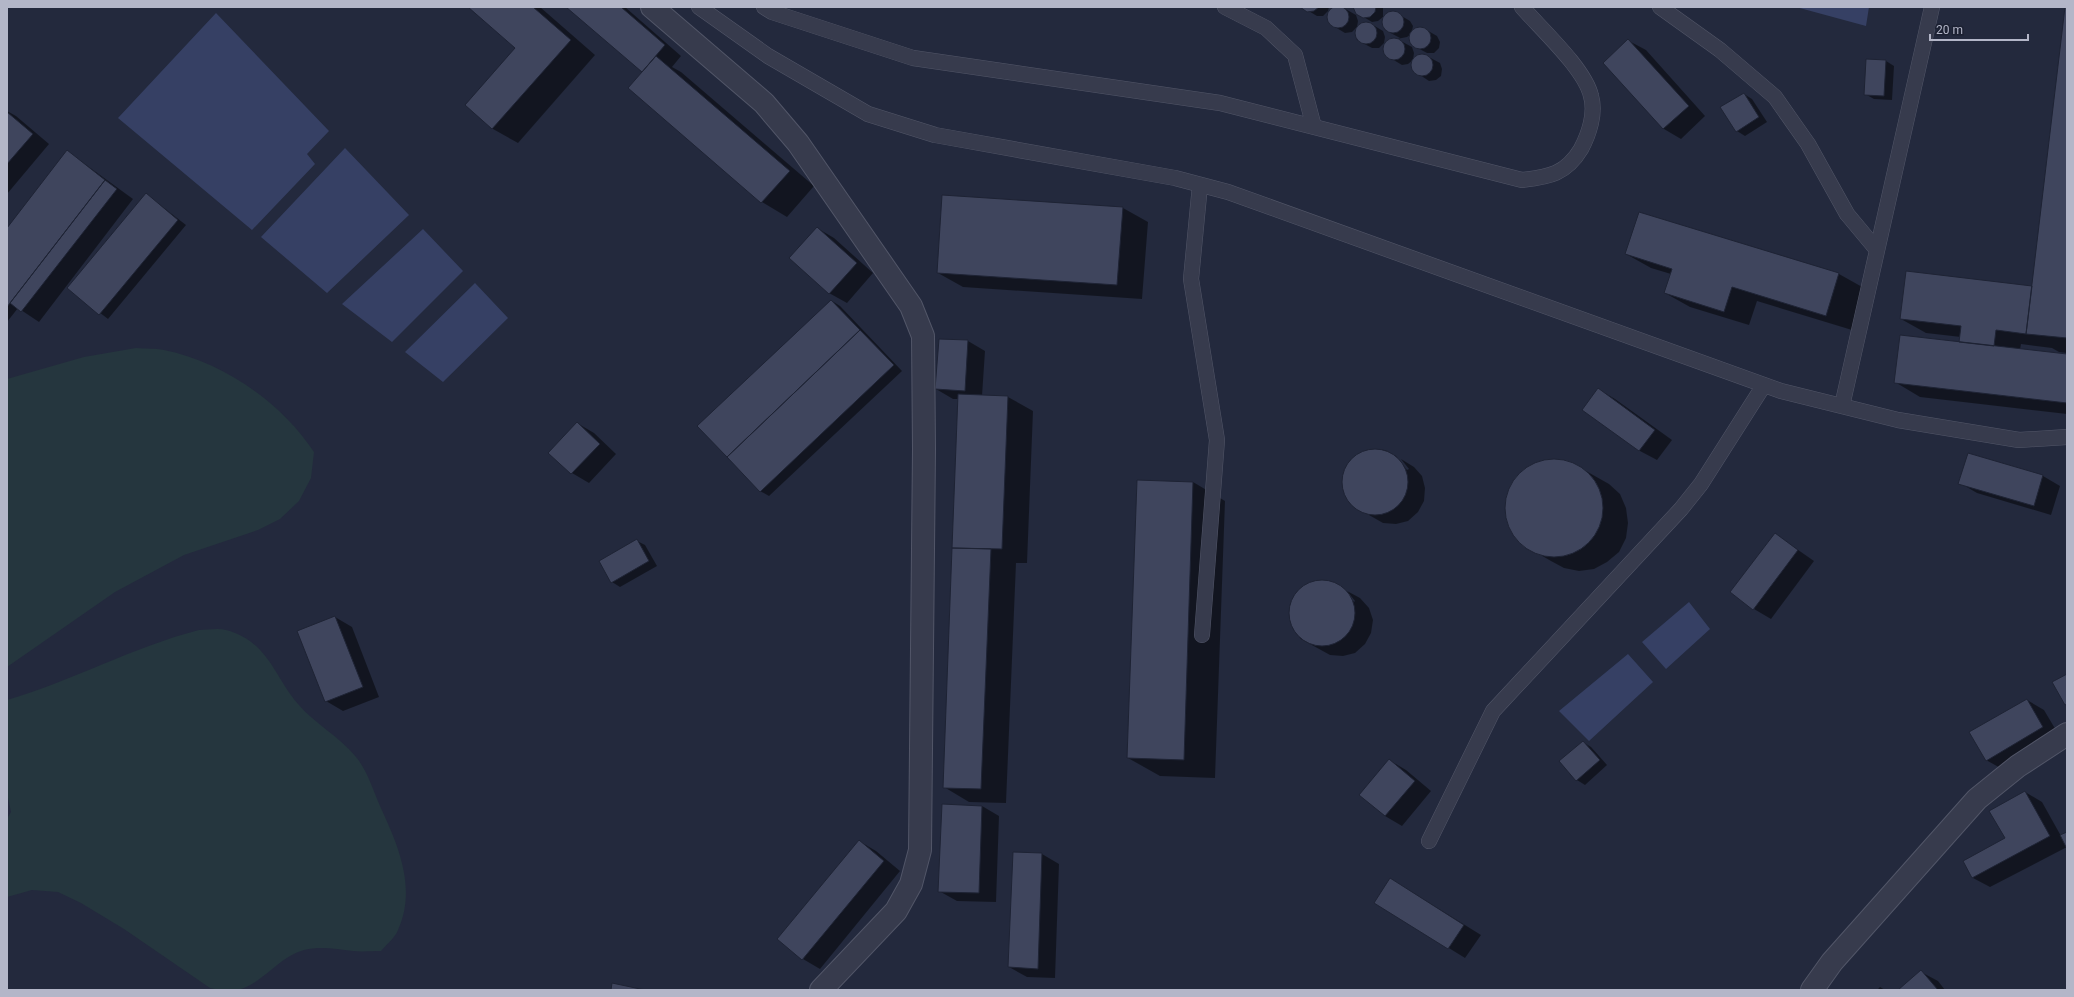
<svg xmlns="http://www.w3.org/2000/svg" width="2074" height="997" viewBox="0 0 2074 997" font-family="Roboto,sans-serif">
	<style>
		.green { fill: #25363e }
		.water { fill: #364064 }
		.shadow { fill: #0007 }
		.building { fill: #3f455d; stroke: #1e2334 }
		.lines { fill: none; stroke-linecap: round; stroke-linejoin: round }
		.service-casing { stroke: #525668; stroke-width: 16 }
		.minor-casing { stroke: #525668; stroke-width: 24 }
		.service { stroke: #373b4d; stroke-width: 15 }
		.minor { stroke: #373b4d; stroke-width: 22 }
	</style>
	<rect width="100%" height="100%" fill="#23293d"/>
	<path class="green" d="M136,348c9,1 19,0 28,2 59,12 117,52 150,102l-3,26 -12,23 -19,18 -22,11 -74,25 -69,37 -108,75v-288l77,-22z
		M199,630c9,0 19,-2 27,0 42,11 48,46 72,74 17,20 41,32 58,53 11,13 17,33 24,49 18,39 37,82 18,124 -3,8 -12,15 -17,21 -9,0 -19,1 -28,0 -17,-2 -32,-5 -49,-1 -25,7 -39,31 -63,39 -8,3 -22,1 -31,-1l-86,-59 -43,-26 -23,-11 -26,-2 -25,7v-78l4,-7 -4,-19v-93c65,-19 126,-53 192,-70z"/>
	<path class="water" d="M1796,7h73l-3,19z
		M216,13l113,118 -22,23 8,10 -63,66 -134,-112z
		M345,148l64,67 -82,78 -66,-56z
		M423,229l40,42 -71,71 -50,-38z
		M475,283l33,35 -65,64 -38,-30z
		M1689,602l21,27 -44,40 -24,-27z
		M1628,654l25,28 -64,59 -30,-30z"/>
	<path class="shadow" d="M469,7h71l55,48 -77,88 -25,-14 -27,-24 50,-57z
		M568,7h57l56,49 -9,11 9,5 133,114 -27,31 -25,-15 -133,-114 14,-16z
		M1302,7h27l-1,4 -5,5h-6z
		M1334,7h8l14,8 2,6 -1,6 4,-4 7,-1 15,9 2,6 -1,6 -5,5h-7l-15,-8 -2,-6 1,-6 -4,4 -7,1 -15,-9 -2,-6 1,-6z
		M1354,7h29v10l-5,4 -6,1 -15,-9z
		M2066,7l1,346 -8,-1 -7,-4 -31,-4 -1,6 47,5v59l-147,-17 -25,-15 65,-39 1,-6 -35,-4 -25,-14 131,-32z
		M1395,12l15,9 3,5 -1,5 4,-3h7l14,8 3,6 -1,6 -5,5h-7l-15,-8 -2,-6 1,-5 -4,3 -10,2 15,8 2,6 -1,7 -5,4 -6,1 -15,-9 -3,-6 1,-6 5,-5 10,-1 -15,-8 -2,-6 1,-7 5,-4z
		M1629,41l17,9 59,66 -24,23 -17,-10 -60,-66z
		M1425,55l15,8 2,6 -1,7 -5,4 -7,1 -6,-4 -8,-5 -3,-6 1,-6 5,-4z
		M1886,61l8,5 -2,34 -18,-1 -9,-5z
		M1744,94l8,5 15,23 -22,14 -8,-5z
		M7,111l9,5 33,28 -42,50z
		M67,151l66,48 -94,123 -21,-14 -11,14v-93z
		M146,194l40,31 -78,94 -40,-31z
		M1123,208l25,14 -6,77 -179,-12 -25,-14z
		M1639,213l200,61 25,14 -12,42 -95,-29 -8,24 -59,-18 -25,-14 6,-19 -20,-6 -25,-14z
		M817,228l17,10 39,35 -26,30 -18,-10z
		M832,301l8,5 62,65 -133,125 -9,-5z
		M968,341l17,10 -3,45 26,1 25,14 -6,152h-11l-10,240 -37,-1 -25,-15 15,-388h-6l-17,-10z
		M1598,389l17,10 57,41 -15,20 -17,-9 -56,-41z
		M577,423l17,10 22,21 -27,29 -17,-10 -22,-20z
		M1372,449l13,1 11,6 11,14 2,-1 -8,-10 13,8 8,9 3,12 -1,13 -6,11 -10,9 -12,3 -13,-1 -28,-16 -9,-10 -3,-12 1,-13 6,-11 10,-8z
		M1968,454l75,22 17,10 -9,29 -74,-22 -17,-10z
		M1555,459l15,3 39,22 11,10 6,14 2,15 -2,15 -7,14 -12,10 -13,7 -15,2 -15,-3 -13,-7 -26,-15 -10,-10 -7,-14 -2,-15 2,-15 8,-13 10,-11 14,-7z
		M1138,481l55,1 32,19 -10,277 -55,-2 -32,-18z
		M1775,534l39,27 -43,58 -17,-10z
		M637,541l8,4 12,21 -37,21 -8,-5z
		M1318,581l13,1 12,6 11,14 1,-1 -8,-10 13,7 9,10 4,12 -2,13 -6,11 -10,9 -12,3 -13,-1 -29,-16 -8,-10 -4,-12 1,-13 6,-11 11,-8z
		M335,617l17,10 27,70 -36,14 -17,-10z
		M2027,700l17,10 16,27 -56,33 -18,-10z
		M1583,742l8,5 16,18 -22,20 -8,-5z
		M1389,760l17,10 25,21 -29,35 -17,-10 -25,-21z
		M2025,792l17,10 19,34 6,-3v14l-77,40 -17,-9 -9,-17 42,-22z
		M982,806l17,10 -3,86 -39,-1 -18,-10z
		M859,841l17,10 24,20 -80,98 -17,-10z
		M1014,853l28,1 17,10 -4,114 -28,-1 -18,-10z
		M1407,889l74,46 -16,23 -89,-55z
		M1921,972l17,9 7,9h-45z
		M1880,987l5,3h-8z"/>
	<path class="building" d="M1327 17a11 11 0 1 1 22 0a11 11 0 1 1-22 0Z
		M468,7h65l38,33 -79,89 -27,-24 50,-57z
		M566,7h55l44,38 -23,27z
		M1300,7h19l-5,4 -7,1z
		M1353,7h23l-1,5 -5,5 -7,1 -7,-4z
		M2065,7h2v331l-41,-4z
		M1382 22a11 11 0 1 1 22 0a11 11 0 1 1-22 0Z
		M1355 33a11 11 0 1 1 22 0a11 11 0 1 1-22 0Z
		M1409 38a11 11 0 1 1 22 0a11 11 0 1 1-22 0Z
		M1383 49a11 11 0 1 1 22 0a11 11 0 1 1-22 0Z
		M1628,39l61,67 -26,23 -60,-66z
		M1411 65a11 11 0 1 1 22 0a11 11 0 1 1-22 0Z
		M656,56l134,115 -29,32 -133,-115z
		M1866,59l20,1 -2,36 -20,-1z
		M1744,93l15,24 -23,15 -16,-25z
		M7,112l26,22 -26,30z
		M67,150l38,30 -98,127v-79z
		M105,180l12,9 -96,123 -11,-9z
		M146,193l32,27 -79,95 -32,-27z
		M942,195l181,12 -6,78 -180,-12z
		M1639,212l200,61 -13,43 -94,-29 -8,25 -60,-19 8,-24 -47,-15z
		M817,227l40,36 -28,31 -40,-36z
		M1906,271l126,15 -6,48 -30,-4 -2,16 -35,-4 2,-16 -61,-7z
		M831,300l29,30 -133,127 -30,-31z
		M860,330l34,35 -134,127 -33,-35z
		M1900,335l167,19v49l-173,-20z
		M939,339l29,1 -3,51 -30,-2z
		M1598,388l57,42 -16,21 -57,-41z
		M958,394l50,2 -6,153 -50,-1z
		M577,422l23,22 -29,30 -23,-21z
		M1342 482a33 33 0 1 1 66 0a33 33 0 1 1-66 0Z
		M1968,453l75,22 -9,31 -76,-22z
		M1505 508a49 49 0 1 1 98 0a49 49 0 1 1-98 0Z
		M1137,480l56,2 -9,278 -57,-2z
		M1775,533l23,17 -45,60 -23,-18z
		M637,539l12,22 -38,22 -12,-22z
		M952,548l39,1 -10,240 -38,-1z
		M1289 613a33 33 0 1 1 66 0a33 33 0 1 1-66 0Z
		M335,616l28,71 -38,15 -28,-71z
		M2067,674v30l-2,1 -13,-23z
		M2027,699l16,28 -57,34 -17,-29z
		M1583,741l17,19 -24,21 -17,-20z
		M1389,759l26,22 -30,35 -26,-21z
		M2025,791l25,45 -78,42 -9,-17 42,-23 -16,-27z
		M942,804l40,2 -3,87 -41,-1z
		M2067,832v17l-7,-14z
		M859,840l25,21 -82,99 -25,-21z
		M1013,852l29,1 -4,116 -30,-2z
		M1390,878l74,47 -16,24 -74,-46z
		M1921,970l17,20h-40z
		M612,983l33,7h-34z"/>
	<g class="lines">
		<defs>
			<path id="service" d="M699,7l69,49 100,58 67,21 240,43 53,14 553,199 117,29 121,20 48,-3
				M764,7l8,5 141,46 307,45 302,77c27,-3 44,-6 59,-31 8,-15 15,-36 10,-53 -6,-27 -50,-67 -69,-89
				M1225,7l41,21 29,27 19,72
				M1660,7l60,43 55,47 33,47 39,70 30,36
				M1200,185l-9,94 26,161 -15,195
				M1842,406l90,-399
				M1429,841l64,-130 188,-202 20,-25 63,-99"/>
			<path id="minor" d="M652,7l112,96 34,40 113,163 12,30 1,113 -4,401 -9,34 -15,27 -75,79
				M1812,990l20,-28 145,-163 41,-33 49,-32"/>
		</defs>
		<use href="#service" class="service-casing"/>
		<use href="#minor" class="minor-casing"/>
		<use href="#service" class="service"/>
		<use href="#minor" class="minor"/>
	</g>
	<rect width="2074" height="997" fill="none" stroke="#b3b6c8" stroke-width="16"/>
	<path d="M1930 34v6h98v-6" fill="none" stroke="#b3b6c8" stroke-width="2"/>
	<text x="1936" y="34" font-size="12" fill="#b3b6c8" stroke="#1c2132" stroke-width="3" paint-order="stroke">20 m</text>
</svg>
